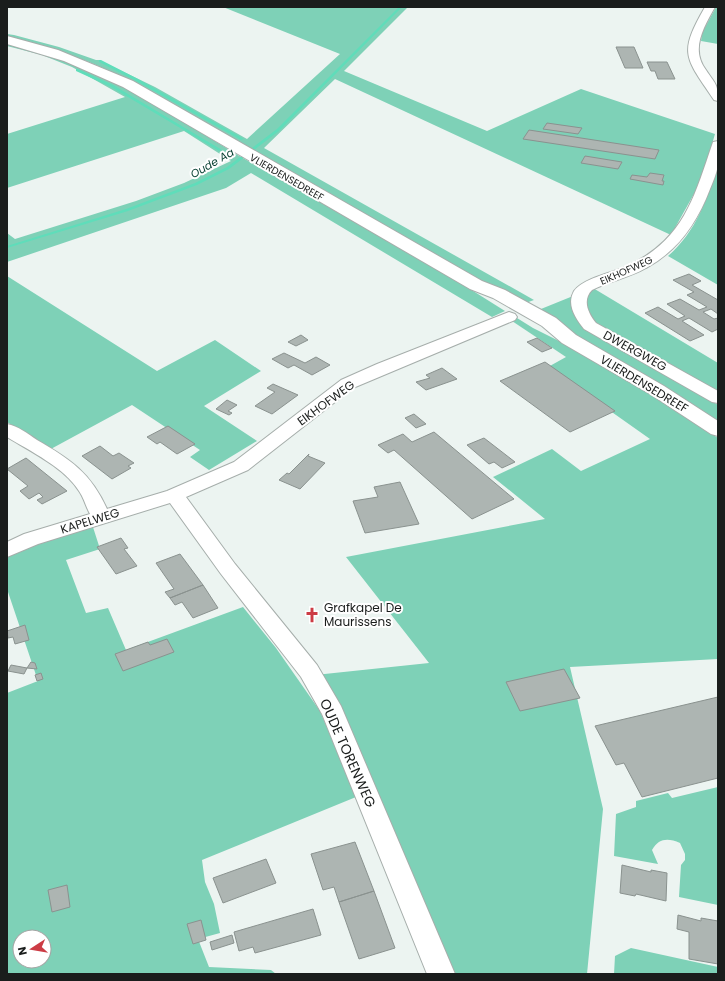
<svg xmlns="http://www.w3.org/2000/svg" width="725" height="981" viewBox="0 0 725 981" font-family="Poppins,sans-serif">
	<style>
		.green { fill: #7ed1b7; fill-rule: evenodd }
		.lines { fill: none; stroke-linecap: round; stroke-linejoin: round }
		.stream { fill: #5fddba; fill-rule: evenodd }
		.building { fill: #adb5b2; stroke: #8a928f }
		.minor-casing { stroke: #a6aeab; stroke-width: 2 }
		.major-casing { stroke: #a6aeab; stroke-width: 2 }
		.minor { fill: #fff; fill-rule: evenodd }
		.major { fill: #fff; fill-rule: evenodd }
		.labels { text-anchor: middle; stroke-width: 4; stroke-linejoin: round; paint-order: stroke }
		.far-street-label { font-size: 10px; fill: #1a1d1c; stroke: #fff }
		.far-water-label { font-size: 11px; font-style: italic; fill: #0c4436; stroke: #fff }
		.street-label { font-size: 12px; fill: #1a1d1c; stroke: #fff }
		.poi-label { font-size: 12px; fill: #1a1d1c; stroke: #fff; text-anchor: start }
		.near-street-label { font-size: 14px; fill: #1a1d1c; stroke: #fff }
	</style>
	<rect width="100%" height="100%" fill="#ecf4f1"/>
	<path class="green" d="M223,7h185l-64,64 143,60 94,-42 134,45 -8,27 -12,31 -24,43 -336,-156 -71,69 270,152 -11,4 -40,-20 -371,-212c-34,-16 -69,-26 -105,-35v-3l7,1 45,12 37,13h3l56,27 92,52 93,-85z
		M716,7h2v37l-17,-3 1,-8z
		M7,42l33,8 64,26 47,26 85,52 218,125 51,32 -13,6 -241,-144 -25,15 -219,74v-29l8,6 121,-38 48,-18 47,-22 -47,-30 -177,57v-54l118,-37 -53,-30 -30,-12 -35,-9z
		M718,165v120l-50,-29c28,-24 39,-57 50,-91z
		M7,276l150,95 58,-31 46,31 -57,35 53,35 -48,29 -19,-13 10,-7 -68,-45 -83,45 -42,-28z
		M593,288l125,75v31l-122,-70 -10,-14 1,-14z
		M578,294l1,23 139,88v17l-182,-111z
		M517,318l16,10 42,21 84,50 59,39v221l-148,8 33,142 -16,165h-134l-138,-299 114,-12 -83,-106 199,-38 -52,-42 59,-28 29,22 69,-32 -102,-72 18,-10 -54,-36z
		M92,524l8,25 -34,11 20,53 22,-5 18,42 117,-43 33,41 44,63 36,86 -154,63 3,22 9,22 6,29 -22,6 11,28 62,3 5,4h-269v-281l31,-12 -31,-92v-35zM20,937h24v24h-24z
		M718,787v118l-39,-8 2,-32 4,-5v-6l-5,-11c-12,-5 -21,-5 -28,7l6,14 -44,-8 2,-42 20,-7v-6l32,-8 4,5z
		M631,948l87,19v7h-104l1,-18z"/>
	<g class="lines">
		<path class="stream" d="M399,7h3l-123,124 -50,38 -32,16 -69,26 -121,37v-2l119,-37 69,-26 32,-16 50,-38z
			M99,60h2l37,19 106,60 -3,1 -105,-59 -37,-19z
			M76,69h2l35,16 109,65 -3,1 -108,-64 -35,-16z"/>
	</g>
	<path class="building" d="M616,47h18l9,21h-18z
		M647,62h20l8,17h-17l-3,-8h-4z
		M547,123l35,5 -4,6 -35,-5z
		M529,130l130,20 -4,9 -132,-20z
		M585,156l37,6 -4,7 -37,-6z
		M650,173l14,2 -2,6h2l-1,4 -33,-6 2,-4 15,2z
		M689,274l12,7 -9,4 26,15v14l-7,-5 -8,3 11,7 4,-1v11l-6,3 -23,-14 -7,3 22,14 -14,6 -45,-28 13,-6 20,12 7,-3 -18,-12 13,-5 19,11 8,-3 -20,-12 7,-3 -21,-12z
		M301,335l7,5 -12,6 -8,-4z
		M537,338l15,10 -10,4 -15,-10z
		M284,353l21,10 11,-6 14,8 -18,10 -18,-10 -6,3 -16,-9z
		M545,362l70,49 -45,21 -70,-51z
		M442,368l15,11 -31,11 -10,-8 14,-4 -4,-3z
		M273,384l25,11 -26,19 -17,-8 20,-14 -8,-4z
		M227,400l10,5 -9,6 4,2 -3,2 -13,-6z
		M414,414l12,10 -10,4 -11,-10z
		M168,426l27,18 -18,10 -17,-12 -3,2 -10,-7z
		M434,432l80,67 -42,20 -78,-69 -6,3 -10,-8 25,-11 9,8z
		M484,438l31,24 -13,6 -8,-6 -5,2 -22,-19z
		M100,446l13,10 6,-3 15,10 -6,3 3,2 -19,11 -30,-23z
		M309,454l-1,2 17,7 -25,26 -21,-9 8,-7 2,1z
		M26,458l41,33 -25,13 -5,-4 6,-3 -4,-4 -10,6 -9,-8 8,-5 -21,-17z
		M400,482l19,42 -54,9 -12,-32 25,-4 -4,-10z
		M121,538l7,10 -4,1 13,17 -21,8 -19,-27z
		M180,554l23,31 -33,13 -5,-6 9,-3 -18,-26z
		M203,585l15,23 -25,10 -11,-16 -7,3 -5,-7z
		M25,625l4,15 -14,4 -2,-7 -5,1 -1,-7z
		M167,639l7,13 -51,19 -8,-17 33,-12 2,3z
		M31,662l4,1 2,6 -10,-1z
		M11,665l16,3 -3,6 -16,-3z
		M564,669l16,29 -60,13 -14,-29z
		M41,673l2,6 -6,2 -2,-6z
		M718,697v81l-76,19 -18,-34 -8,2 -21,-39z
		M355,842l19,49 -35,11 -5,-15 -11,3 -12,-36z
		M266,859l10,24 -53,20 -10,-25z
		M622,865l29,7v-2l16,3 -1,28 -30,-7 -1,2 -15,-3z
		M67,885l3,22 -18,5 -4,-22z
		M374,891l21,57 -36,11 -20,-57z
		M313,909l8,26 -66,18 -2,-6 -14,4 -5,-19z
		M678,915l23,6v-3l17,3v43l-29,-5v-27l-12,-3z
		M201,920l5,20 -13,4 -6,-20z
		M232,935l2,8 -22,7 -2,-8z"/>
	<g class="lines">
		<defs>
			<path id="minor" d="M705,7h10c-11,20 -25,42 -9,63 9,14 12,13 12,31l-4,-1c-29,-43 -36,-46 -9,-93z
				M718,141c0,8 1,17 0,25 -2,8 -5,16 -8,23 -13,34 -32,62 -64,79 -17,10 -37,13 -54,22 -10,10 -4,23 4,33l122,68v12l-6,-1 -128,-73c-8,-10 -18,-24 -10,-38 9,-12 35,-18 49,-23 59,-25 70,-67 89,-123l1,-3z
				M509,312l6,2 2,3 -2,3 -162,68 -105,82 -62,27 49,67 82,101 24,41 114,268h-28l-105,-260 -21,-37 -80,-103 -51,-71 -132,41 -31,13v-15l17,-8 66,-20c-4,-7 -6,-16 -11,-23 -14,-23 -49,-40 -72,-54v-13c11,2 21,10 30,16 33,19 54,33 70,69l60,-18 67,-29 107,-82 36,-16z"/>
			<path id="major" d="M7,36l51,14 75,31 349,200 23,9 51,28 20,17 88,51 54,35v15l-7,-2 -61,-40 -88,-51 -20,-17 -49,-28 -23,-9 -347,-202 -59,-26 -57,-17z"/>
		</defs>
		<use href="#minor" class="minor-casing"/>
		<use href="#major" class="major-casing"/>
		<use href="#minor" class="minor"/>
		<use href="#major" class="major"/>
	</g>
	<defs>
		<symbol id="church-bare" viewBox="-9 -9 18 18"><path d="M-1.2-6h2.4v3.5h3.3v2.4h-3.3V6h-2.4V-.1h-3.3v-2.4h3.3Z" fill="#cc3c45" stroke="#fff" stroke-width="2.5" paint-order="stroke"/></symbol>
	</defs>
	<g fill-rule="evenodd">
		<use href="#church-bare" x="301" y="604" width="22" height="22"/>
	</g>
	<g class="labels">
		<g class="far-street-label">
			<text transform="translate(287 177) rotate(30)" y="4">VLIERDENSEDREEF</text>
			<text transform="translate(626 270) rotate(-24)" y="4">EIKHOFWEG</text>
		</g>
		<g class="far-water-label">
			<text transform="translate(212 163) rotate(-30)" y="4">Oude Aa</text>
		</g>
		<g class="street-label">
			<text transform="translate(635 351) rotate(29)" y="4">DWERGWEG</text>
			<text transform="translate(644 384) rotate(31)" y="4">VLIERDENSEDREEF</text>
			<text transform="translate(326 403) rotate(-36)" y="4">EIKHOFWEG</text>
			<text transform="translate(90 521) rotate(-17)" y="4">KAPELWEG</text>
		</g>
		<g class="poi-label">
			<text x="324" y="612">Grafkapel De<tspan x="324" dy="14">Maurissens</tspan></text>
		</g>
		<g class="near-street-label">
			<text transform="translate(348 753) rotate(66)" y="5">OUDE TORENWEG</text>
		</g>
	</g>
	<rect width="725" height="981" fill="none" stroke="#1a1d1c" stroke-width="16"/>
	<g transform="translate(32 949) rotate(258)"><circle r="19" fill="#ffffff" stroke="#a3a5a4"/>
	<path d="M0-3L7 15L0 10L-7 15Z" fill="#cc3c45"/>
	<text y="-6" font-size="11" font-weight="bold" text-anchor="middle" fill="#1a1d1c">N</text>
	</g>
</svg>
